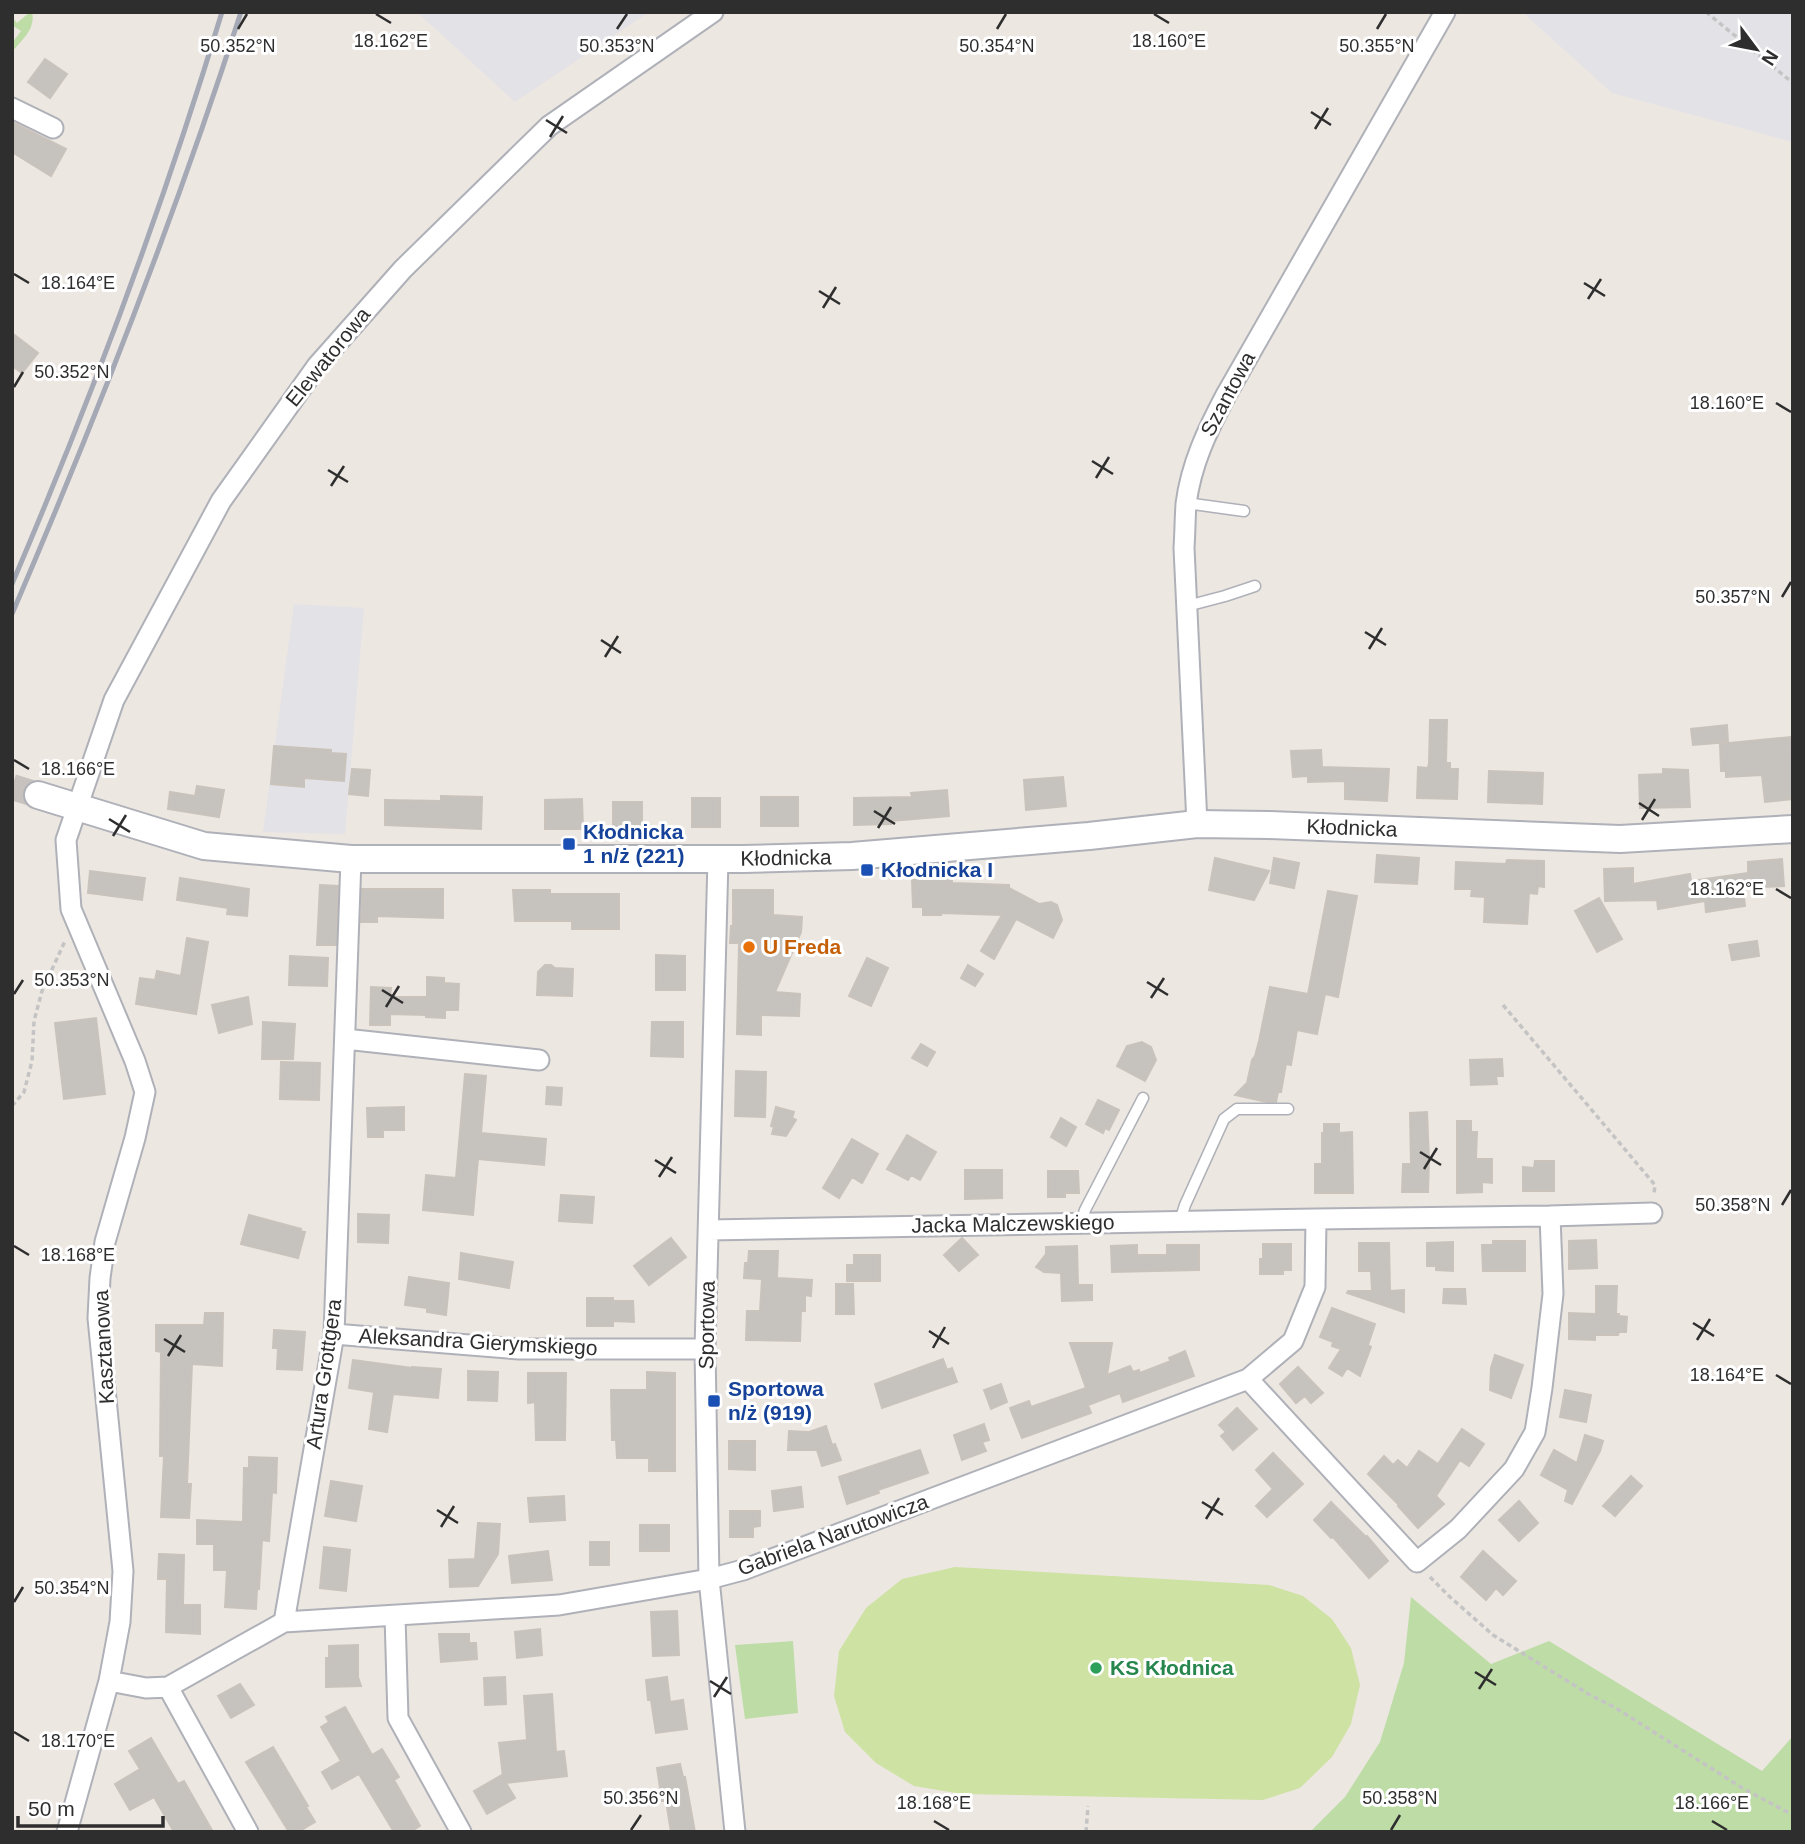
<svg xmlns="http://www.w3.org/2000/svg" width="1805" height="1844" viewBox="0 0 1805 1844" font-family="Arial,sans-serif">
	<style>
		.industrial { fill: #e3e2e7 }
		.green { fill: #bedca6 }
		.pitch { fill: #cee2a3 }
		.building { fill: #c6c2bd; stroke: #c9c3bc; stroke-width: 2 }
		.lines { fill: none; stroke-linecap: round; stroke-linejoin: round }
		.secondary-tunnel { stroke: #c7c2be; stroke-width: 26; stroke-dasharray: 26 13; stroke-linecap: butt }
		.lane-casing { stroke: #afb1b8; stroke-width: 13 }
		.street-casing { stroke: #afb1b8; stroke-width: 23 }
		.secondary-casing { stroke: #afb1b8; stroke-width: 30 }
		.path { stroke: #c4c4c4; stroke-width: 3.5; stroke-dasharray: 5 3.5; stroke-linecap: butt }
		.lane { stroke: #fff; stroke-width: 10 }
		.street { stroke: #fff; stroke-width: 19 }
		.secondary { stroke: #fff; stroke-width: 26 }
		.rail { stroke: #a5a9b5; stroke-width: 5 }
		.ticks { fill: none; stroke: #2e2e2e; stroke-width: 2.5 }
		.transit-dot { fill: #1a4fb4; stroke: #fff; stroke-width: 2.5 }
		.food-dot { fill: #e8710a; stroke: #fff; stroke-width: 2.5 }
		.leisure-dot { fill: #2e9e5b; stroke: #fff; stroke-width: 2.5 }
		.labels { text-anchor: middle; stroke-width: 6; stroke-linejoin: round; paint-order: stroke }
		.street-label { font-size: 21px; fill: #2e2e2e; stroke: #fff }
		.transit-label { font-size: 21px; font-weight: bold; fill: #164399; stroke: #fff; text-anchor: start }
		.food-label { font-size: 21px; font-weight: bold; fill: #c56008; stroke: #fff; text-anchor: start }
		.leisure-label { font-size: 21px; font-weight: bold; fill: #27864d; stroke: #fff; text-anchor: start }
		.ticks-label { font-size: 18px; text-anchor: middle; fill: #2e2e2e; stroke: #fff; stroke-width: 6; stroke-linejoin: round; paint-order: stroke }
	</style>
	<rect width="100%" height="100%" fill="#ede7e2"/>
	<path class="industrial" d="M417,12h232l-134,90z
		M1522,12h271v130l-181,-49z
		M294,604l70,4 -19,226 -82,-2z"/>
	<path class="green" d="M30,12h2c4,17 -10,28 -20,40v-9l9,-12 -9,-6v-8l5,6z
		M1411,1597l80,67 58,-23 213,130 31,-35v96h-483l35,-35 35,-55 24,-79z
		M793,1641l5,72 -53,6 -10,-74z"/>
	<path class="pitch" d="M955,1567l314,18 34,11 29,23 19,29 9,37 -9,39 -19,33 -32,31 -37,12 -301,-6 -48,-8 -38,-23 -31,-31 -11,-36 5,-45 27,-43 36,-29z"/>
	<path class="building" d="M45,59l22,15 -17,24 -22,-16z
		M12,122l54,27 -15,27 -39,-24z
		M12,333l26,20 -16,20 -10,-7z
		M1430,720h17l-1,43h4v6h8l-1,30 -40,-1 1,-31 10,1 1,-5z
		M1727,725l1,17 -35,3 -2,-16z
		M1791,737l2,62 -28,3 -3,-27 -36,2v-6h-5l-1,-27z
		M274,746l57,4v3l15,1 -2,27 -40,-3v9l-33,-3z
		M1321,750l1,17 67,2 -2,32 -42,-2v-18l-37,1v-6l-15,1 -2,-26z
		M352,769l18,1 -2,26 -19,-2z
		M1663,769l25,1 2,37 -50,1 -1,-33 24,-1z
		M1489,771l54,2 -1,31 -54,-2z
		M1063,777l3,29 -40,4 -2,-30z
		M197,786l27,4 -5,27 -51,-8 2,-17 25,4z
		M947,790l2,26 -59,5 1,3 -37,1v-27l58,-1 -1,-4z
		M441,796l41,1 -1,32 -96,-4v-25l56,1z
		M761,797h37v29h-37z
		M692,798h28v29h-28z
		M582,799l1,30h-38v-29z
		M613,802h29v26h-29z
		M1377,855l42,3 -2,26 -42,-2z
		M1215,858l54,13 -15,29 -45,-10z
		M1274,858l25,5 -5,25 -24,-5z
		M1782,859l2,27 -41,2 2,18 -39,6 -1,-11 -47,8 -1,-9 -52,1 -1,-32 29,-1v16l57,-10 1,7 57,-8v-11z
		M1507,860l37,1v26l-6,-1 -1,8 -8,-1 -2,31 -43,-2 1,-25 -14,-1 1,-7h-17l1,-27 50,2z
		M90,871l55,7 -3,22 -54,-7z
		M180,878l69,11 -2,27 -20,-2 1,-6 -51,-8z
		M952,879v4l57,2v3l30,16 12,-2 6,3 5,15 -9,18 -37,-19 -22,40 -13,-8 21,-36 -61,-2v2h-18v-8h-10l-1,-27z
		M320,885l18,1 -2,59h-19z
		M362,889h81v29l-66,-2v6h-16z
		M513,890h37v4h69v35h-47v-8h-57z
		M733,890h40v25l29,2 -1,15 -26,60 25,2 -1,22 -38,-1v20l-24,-1 2,-91h-9l1,-17h2z
		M1328,891l29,5 -19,101 -13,-3 -8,40 -20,-4 -6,35 -5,-1 -5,28h-3l-2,10h-9l-32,-7 12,-12 5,-23 3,-4 4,-15 11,-54 38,7z
		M1599,898l23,41 -25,13 -22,-41z
		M187,938l21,4 -12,72 -60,-10 4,-26 15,2 2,-9 24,5z
		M1757,941l2,15 -27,4 -3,-15z
		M656,955l29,1v34h-29z
		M290,956l38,2 -1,28 -38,-1z
		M867,958l21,10 -17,38 -22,-10z
		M545,965h6l4,3 18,1 -1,27 -35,-1 1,-23z
		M968,965l15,9 -8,12 -14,-8z
		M427,977l17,1v5l15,1 -1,26h-13v8l-19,-1v-2l-36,-1v11h-20l1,-38 20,1 -1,9h37z
		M248,997l4,27 -33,9 -7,-28z
		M96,1018l9,76 -41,5 -9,-76z
		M263,1022l32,2 -2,35h-31z
		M652,1022h31v35l-32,-1z
		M1142,1042l9,5 5,13 -11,21 -28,-15 10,-20z
		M921,1044l14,8 -8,14 -15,-8z
		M1502,1059l1,17h-7l1,8 -26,1 -1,-25z
		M281,1062l39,1 -1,37 -39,-1z
		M736,1071l30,1 -1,45 -30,-1z
		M465,1074l21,2 -5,57 65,6 -2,26 -66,-6 -5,56 -50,-5 3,-35 30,3z
		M547,1087l15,1 -1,17 -15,-1z
		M1098,1100l21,10 -10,20 -4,-2 -2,5 -17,-9z
		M404,1107v23h-21v7h-15l-1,-29z
		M776,1107l18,5 -2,6 4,2 -10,16 -14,-2 2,-7 -3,-1z
		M1427,1112l2,47 -1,33h-26l1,-28h8l-1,-51z
		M1061,1118l15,9 -10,19 -15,-9z
		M1457,1121h14v11h6l-1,27h16v24l-10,-1v10l-25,1z
		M1324,1124h15v9l13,-1 1,61h-38v-29h7v-31h2z
		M907,1135l29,17 -16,28 -9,-5 -3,5 -21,-11z
		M852,1139l26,15 -16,29 -10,-6 -13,21 -16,-10z
		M1535,1161h19v30h-31v-24l11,1z
		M965,1170h37v28l-37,1z
		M1048,1171h30l1,22h-14v4h-17z
		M561,1195l33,2 -2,26 -33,-2z
		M358,1214l31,1 -1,28 -30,-1z
		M249,1215l52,14 -1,2 5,1 -7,26 -57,-14z
		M671,1238l15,19 -37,28 -15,-19z
		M962,1238l16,17 -19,16 -15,-16z
		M1596,1240l1,28 -28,1v-28z
		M1493,1241h32v30h-42l-1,-26h11z
		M1453,1242v29l-17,-1v-4h-9v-23z
		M1359,1243h30l1,48 14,-1v22l-57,-19 1,-2h24l-1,-20h-12z
		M1263,1244h28v26h-8v4h-23v-15h3z
		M1137,1245v10h30v-10h32v25l-87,2 -1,-26z
		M1077,1246l1,39h14v15l-30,1 -1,-28 -17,-1 -8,-5 10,-13v-7z
		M749,1251h29l-1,27 35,2 -1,16 -6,-1v16h-4l-1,30 -54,-1 1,-29h13l2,-32 -18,-1 1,-15h3z
		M461,1253l52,9 -4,26 -50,-9z
		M854,1255h26v26h-33v-16h7z
		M409,1277l40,6 -3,32 -19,-3v-4l-22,-3z
		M836,1284h17l1,30h-18z
		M1596,1286h21l-1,28h3v2l8,1 -1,15h-7l-1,3h-23v5l-26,-1v-26l27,1z
		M1444,1289h21l1,15 -23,-1z
		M587,1298h26v3h20l1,21 -21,-1v5h-26z
		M1332,1308l43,16 -7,21 3,2 -11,29 -13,-8 -5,8 -13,-8 12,-19 -9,-3 1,-4 -13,-5z
		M205,1313h18l-1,53 -30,-2 -5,120h4l-2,34 -28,-1 3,-61h-4l1,-104 -5,-1v-26h48z
		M274,1330l31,2 -3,38 -25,-1 1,-21h-5z
		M1070,1343h42l-5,32 23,-9 3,6 6,-2 1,3 31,-12 -2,-3 16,-7 9,25 -71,26 -3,-9 -32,12 3,8 -69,25 -12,-30 19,-7 2,6 55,-19z
		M1495,1355l28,10 -12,33 -21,-8 1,-22z
		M943,1359l4,11 5,-2 5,14 -75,26 -7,-24z
		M353,1360l59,8v-1l29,2 -3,29 -45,-4 -6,38 -18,-3 5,-37 -25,-4z
		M1298,1367l25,26 -12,10 -6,-7 -9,7 -16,-19z
		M468,1371l30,1 -1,29 -29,-1z
		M647,1372l28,1v98h-26v-13h-32l-1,-18h-4l-1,-50h36z
		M528,1373h38l-1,67h-29l-1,-38 -7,1z
		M1001,1384l6,18 -16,7 -7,-19z
		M1565,1390l26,5 -5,27 -26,-5z
		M1237,1408l20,21 -24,21 -12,-14 5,-4 -7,-7z
		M984,1424l5,16 -7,2 4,9 -24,9 -8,-25z
		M826,1426l6,19 3,-1 6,16 -19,6 -5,-16h-29l1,-19 20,1z
		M1462,1429l22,15 -15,22 -9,-6 -24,36 8,8 -26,24 -20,-22 1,-1 -31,-31 16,-18 9,9 5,-5 9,8 12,-17 19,13z
		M1585,1435l18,6 -3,10 -28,53 -7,-3 3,-11 -27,-15 13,-25 23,13z
		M729,1441h26v29l-26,-1z
		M920,1450l8,23 -50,17 1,3 -32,11 -8,-27z
		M1273,1453l30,31 -36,33 -11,-11 17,-17 -17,-19z
		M249,1457l28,1 -1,35 -4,-1 -3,49 -7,-1 -3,49h-2l-1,20 -31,-2 2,-37h-13v-26h-17v-24l46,2 1,-54h5z
		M1631,1476l11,10 -27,30 -12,-10z
		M331,1481l31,5 -6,35 -31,-5z
		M801,1487l2,20 -29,4 -2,-20z
		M564,1496l1,24 -35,2 -2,-24z
		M1519,1501l19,22 -19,18 -20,-21z
		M1331,1502l35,35 1,-1 21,25 -19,17 -36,-41 -2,1 -17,-18z
		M730,1511h30v15l-7,1v10h-23z
		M478,1523l22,1 -2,30 -20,32 -28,1 -1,-27 26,-1z
		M640,1525h29v26h-29z
		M590,1542h19v23h-19z
		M324,1547l26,3 -4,41 -26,-3z
		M548,1551l4,29 -40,3 -3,-27z
		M1483,1551l33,30 -13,14 -7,-7 -10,12 -25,-23z
		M159,1554l25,1 -1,50h17v29l-34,-2 1,-53h-9z
		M677,1611l2,44 -26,1 -2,-44z
		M540,1629l2,26 -25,3 -2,-26z
		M439,1634h30v9h7l1,16 -36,3z
		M358,1645v32l3,9 -35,1v-29h3v-12z
		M505,1677l1,27 -21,1 -1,-27z
		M667,1677l3,25 13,-2 4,29 -31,4 -5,-33h-3l-2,-20z
		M240,1684l14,21 -23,13 -13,-22z
		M552,1694l4,58 8,-1 3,25 -61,7 9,15 -28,16 -13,-23 28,-16 1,2 -4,-34 28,-3 -3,-44z
		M345,1707l27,48 10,-6 17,28 -5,3 26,46 -10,6h-16l-35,-58 -27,15 -10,-17 19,-11 -20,-34 8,-5 -3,-5z
		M151,1738l27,46 6,-3 29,51h-39l-20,-35 -24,13 -15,-26 25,-15 -11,-18z
		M273,1747l35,59 -2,1 9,15 -17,10h-9l-43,-70z
		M680,1764l3,13h2l10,55h-24l-5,-31h-4l-5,-33z"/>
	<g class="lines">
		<path class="secondary-tunnel" d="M12,787l26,8"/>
		<defs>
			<path id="lane" d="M1186,503l58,8
				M1187,606l38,-10 30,-10
				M1180,1221l5,-16 39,-86 13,-10h51
				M1081,1223l4,-13 58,-112"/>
			<path id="street" d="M12,108l41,20
				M1197,824l-13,-276c1,-15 1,-30 2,-44 5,-40 22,-75 40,-109l219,-383
				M718,859l-13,490 4,230 26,253
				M345,1039l194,21
				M1550,1216l102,-3
				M709,1230l607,-11 234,-3 3,78 -11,94 -7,44 -21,37 -56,60 -41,33 -169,-183
				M334,1334l185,15h186
				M395,1616l3,102 63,114
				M284,1622l50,-288 17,-475
				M109,1681l37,7 22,-1 116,-65 275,-17 150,-26 34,-9 505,-191 45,-38 22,-54 1,-68
				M168,1687l80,145
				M67,1832l42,-151 11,-59 3,-51 -25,-253 2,-40 5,-36 30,-104 10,-46 -10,-31 -64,-152 -5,-69 48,-140 107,-199 96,-135 86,-97 146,-143 164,-114"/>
			<path id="secondary" d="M38,795l166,51 147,13h392l109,-3 237,-20 108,-12 72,1 351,14 173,-10"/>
		</defs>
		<use href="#lane" class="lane-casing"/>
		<use href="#street" class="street-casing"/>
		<use href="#secondary" class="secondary-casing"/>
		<path class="path" d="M1706,12l87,71
			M1503,1005l152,180 -1,9
			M12,1106l12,-14 8,-31 2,-40 8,-30 23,-50
			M1430,1577l20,20 43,38 97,60 24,12 130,82 49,26
			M1086,1832l2,-26"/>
		<use href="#lane" class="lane"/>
		<use href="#street" class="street"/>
		<use href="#secondary" class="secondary"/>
		<path class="rail" d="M12,584c80,-187 151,-377 210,-572
			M12,614c85,-198 163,-397 229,-602"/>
	</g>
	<path class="ticks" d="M376,14l15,9M1154,14l15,9M238,29l9,-15M617,29l10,-15M997,29l9,-15M1377,29l9,-15M1311,112l20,13M546,120l21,13M1315,129l13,-21M550,137l13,-21M14,274l15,9M1584,283l21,13M819,291l21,13M1588,299l13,-20M823,308l13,-21M14,387l9,-15M1776,403l15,9M1092,461l21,13M328,470l20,12M1096,478l13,-21M331,486l13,-20M1782,597l9,-15M1365,632l21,13M601,640l20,13M1369,649l13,-21M605,657l13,-21M14,760l15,9M1639,803l20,13M874,811l21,13M109,819l21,13M1642,820l13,-21M878,828l13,-21M113,836l13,-21M1776,889l15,9M1147,982l21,13M382,990l21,13M14,994l9,-14M1151,998l13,-20M386,1007l13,-21M1420,1152l21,13M655,1160l21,13M1424,1169l13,-21M659,1177l13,-20M1782,1205l9,-15M14,1246l15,9M1693,1323l21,13M929,1331l20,13M164,1339l21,13M1697,1340l13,-21M933,1348l12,-21M168,1356l13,-21M1776,1375l15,9M1202,1502l21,13M437,1510l21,13M1206,1519l13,-21M441,1527l13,-21M14,1602l9,-15M1475,1672l21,13M710,1681l21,13M1479,1689l13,-20M714,1697l13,-20M14,1732l15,9M934,1821l15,9M1712,1821l15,9M631,1830l10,-15M1391,1830l9,-15"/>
	<g class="transit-dot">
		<rect x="562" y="837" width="14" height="14" rx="3.5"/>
		<rect x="860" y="863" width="14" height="14" rx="3.5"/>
		<rect x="707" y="1394" width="14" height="14" rx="3.5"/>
	</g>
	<circle class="food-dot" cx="749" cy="947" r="7"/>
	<circle class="leisure-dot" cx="1096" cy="1668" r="7"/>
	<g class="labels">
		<g class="street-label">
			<text transform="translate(328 357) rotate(-51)" y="7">Elewatorowa</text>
			<text transform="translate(1228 394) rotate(-62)" y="7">Szantowa</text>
			<text transform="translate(1352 828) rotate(2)" y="7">Kłodnicka</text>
			<text transform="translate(786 858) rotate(-1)" y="7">Kłodnicka</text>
			<text transform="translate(1013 1224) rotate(-1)" y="7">Jacka Malczewskiego</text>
			<text transform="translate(707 1325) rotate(-89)" y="7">Sportowa</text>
			<text transform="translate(478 1342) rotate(3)" y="7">Aleksandra Gierymskiego</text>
			<text transform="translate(104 1347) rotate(-93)" y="7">Kasztanowa</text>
			<text transform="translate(324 1374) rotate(-82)" y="7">Artura Grottgera</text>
			<text transform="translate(833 1535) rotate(-20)" y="7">Gabriela Narutowicza</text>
		</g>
		<g class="transit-label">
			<text x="583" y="839">Kłodnicka<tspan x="583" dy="24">1 n/ż (221)</tspan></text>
			<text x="881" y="877">Kłodnicka I</text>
			<text x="728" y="1396">Sportowa<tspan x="728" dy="24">n/ż (919)</tspan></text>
		</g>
		<g class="food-label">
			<text x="763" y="954">U Freda</text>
		</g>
		<g class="leisure-label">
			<text x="1110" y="1675">KS Kłodnica</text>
		</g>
	</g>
	<g class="ticks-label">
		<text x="391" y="47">18.162°E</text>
		<text x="1169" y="47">18.160°E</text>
		<text x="238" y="52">50.352°N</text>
		<text x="617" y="52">50.353°N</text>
		<text x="997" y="52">50.354°N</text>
		<text x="1377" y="52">50.355°N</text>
		<text x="78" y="289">18.164°E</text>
		<text x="72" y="378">50.352°N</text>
		<text x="1727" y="409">18.160°E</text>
		<text x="1733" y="603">50.357°N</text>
		<text x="78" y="775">18.166°E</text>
		<text x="1727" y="895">18.162°E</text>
		<text x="72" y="986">50.353°N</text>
		<text x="1733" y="1211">50.358°N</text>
		<text x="78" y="1261">18.168°E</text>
		<text x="1727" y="1381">18.164°E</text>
		<text x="72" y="1594">50.354°N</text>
		<text x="78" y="1747">18.170°E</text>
		<text x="641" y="1804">50.356°N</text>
		<text x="1400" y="1804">50.358°N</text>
		<text x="934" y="1809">18.168°E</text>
		<text x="1712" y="1809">18.166°E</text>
	</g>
	<rect width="1805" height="1844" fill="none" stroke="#2e2e2e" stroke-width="28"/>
	<g transform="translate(1756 49) rotate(122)" stroke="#ffffff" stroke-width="5" paint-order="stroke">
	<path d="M0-5L12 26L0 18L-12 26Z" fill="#2e2e2e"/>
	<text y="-10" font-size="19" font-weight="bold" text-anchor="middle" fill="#2e2e2e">N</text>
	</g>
	<path d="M18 1816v10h145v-10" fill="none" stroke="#2e2e2e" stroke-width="3.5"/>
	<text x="28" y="1816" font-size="21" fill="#2e2e2e" stroke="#ffffff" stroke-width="5" paint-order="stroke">50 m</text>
</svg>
